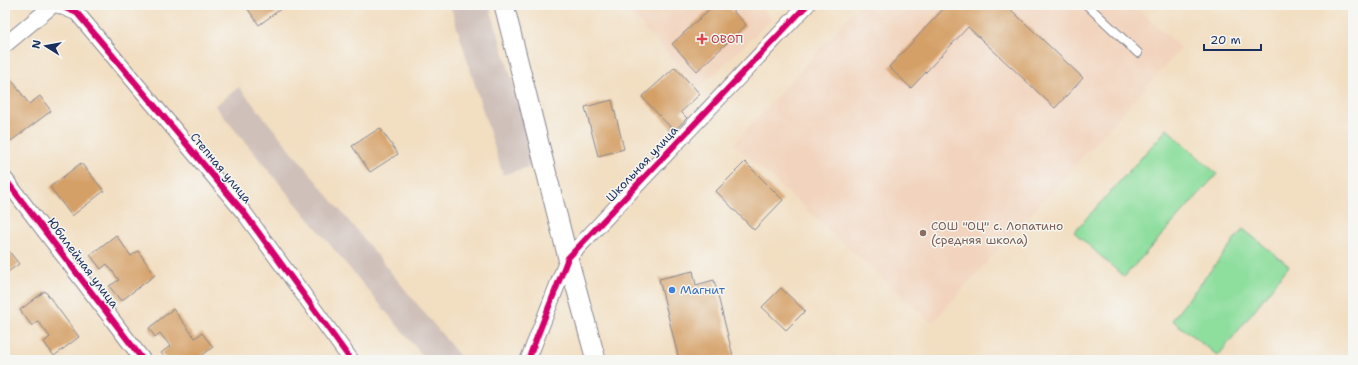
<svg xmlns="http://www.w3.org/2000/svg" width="1358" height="365" viewBox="0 0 1358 365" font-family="'Shantell Sans',sans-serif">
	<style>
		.built { fill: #f2d4be }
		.industrial { fill: #cfc0ba }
		.green { fill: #8ede9e; stroke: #54867e }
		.building { fill: #d5a068 }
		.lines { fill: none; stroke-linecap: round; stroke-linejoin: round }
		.service-casing { stroke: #868690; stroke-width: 10 }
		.minor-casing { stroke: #868690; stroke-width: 17 }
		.tertiary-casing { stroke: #868690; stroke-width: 21 }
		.service { stroke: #fff; stroke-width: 8 }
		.minor { stroke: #fff; stroke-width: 15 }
		.tertiary { stroke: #fff; stroke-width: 19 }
		.cycleway-casing { stroke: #f6f6f2; stroke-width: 8 }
		.cycleway { stroke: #d6006c; stroke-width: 6 }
		.health-dot { fill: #e0444e; stroke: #f6f6f2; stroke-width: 1.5 }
		.education-dot { fill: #8d6e63; stroke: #f6f6f2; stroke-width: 1.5 }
		.shop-dot { fill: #3f7fe0; stroke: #f6f6f2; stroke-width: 1.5 }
		.labels { text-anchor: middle; stroke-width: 3; stroke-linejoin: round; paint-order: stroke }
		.health-label { font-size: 12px; fill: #be3a42; stroke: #f6f6f2; text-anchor: start }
		.street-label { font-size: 12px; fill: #1b2f5e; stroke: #f6f6f2 }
		.education-label { font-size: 12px; fill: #785e54; stroke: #f6f6f2; text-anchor: start }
		.shop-label { font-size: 12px; fill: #366cbe; stroke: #f6f6f2; text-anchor: start }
	</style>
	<rect width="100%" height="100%" fill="#f6f6f2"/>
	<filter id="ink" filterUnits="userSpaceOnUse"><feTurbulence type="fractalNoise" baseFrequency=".025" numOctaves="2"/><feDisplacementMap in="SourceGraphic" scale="8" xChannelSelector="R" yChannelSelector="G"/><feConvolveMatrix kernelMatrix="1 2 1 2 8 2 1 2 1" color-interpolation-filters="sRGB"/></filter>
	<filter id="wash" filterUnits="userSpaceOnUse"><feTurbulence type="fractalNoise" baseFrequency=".012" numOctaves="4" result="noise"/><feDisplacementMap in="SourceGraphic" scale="16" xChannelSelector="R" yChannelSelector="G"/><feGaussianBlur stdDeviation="0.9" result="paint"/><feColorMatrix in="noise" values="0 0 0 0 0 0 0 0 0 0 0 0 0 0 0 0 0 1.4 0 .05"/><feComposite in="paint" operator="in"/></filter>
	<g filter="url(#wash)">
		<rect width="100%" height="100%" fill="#f2dec1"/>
		<path class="built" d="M640,5h119l13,14 -73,69 -68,-74z
			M859,5h275l47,43 -249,275 -198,-179z"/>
		<path class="industrial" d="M450,5h39l49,159 -35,11z
			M239,87l224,273h-37l-211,-254z"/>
		<path class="green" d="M1167,129l50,45 -93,103 -50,-45z
			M1243,229l46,37 -71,90 -46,-36z"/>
		<g id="blocks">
			<path class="building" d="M245,5h41l-27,20z
				M714,5h13l19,20 -49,46 -25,-27z
				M943,5h63l77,73 -28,30 -87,-81 -57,61 -22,-21 56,-60z
				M675,67l25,27 -19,18 6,6 -13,13 -32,-34z
				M9,76l20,28 11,-8 11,15 -40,30 -6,-8v-54z
				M612,100l12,49 -26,7 -13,-49z
				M380,128l18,26 -28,18 -18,-26z
				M745,162l38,38 -29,30 -38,-39z
				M81,163l23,28 -32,25 -22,-29z
				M116,235l15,21 7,-5 17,24 -34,26 -12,-15 10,-6 -12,-16 -6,5 -11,-14z
				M5,246l14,18 -14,10z
				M693,271l3,14 18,-5 20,80h-55l-20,-81z
				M781,288l24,23 -19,19 -24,-23z
				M45,291l34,46 -25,19 -10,-14 6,-5 -12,-16 -6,5 -12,-16z
				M173,309l22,29 7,-5 11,14 -17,13h-29l-6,-7 9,-7 -10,-13 -5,4 -6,-9z"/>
		</g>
	</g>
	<g filter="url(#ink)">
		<use href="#blocks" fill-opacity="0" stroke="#868690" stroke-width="1"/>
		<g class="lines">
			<defs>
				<path id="service" d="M1087,5l51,48"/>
				<path id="minor" d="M58,5l19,8 168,201 106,146
					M5,45l48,-40
					M5,179l138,181
					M528,360l40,-102 239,-253"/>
				<path id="tertiary" d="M504,5l64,253 28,102"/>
			</defs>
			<use href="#service" class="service-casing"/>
			<use href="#minor" class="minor-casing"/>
			<use href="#tertiary" class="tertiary-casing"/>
			<use href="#service" class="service"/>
			<use href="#minor" class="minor"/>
			<use href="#tertiary" class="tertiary"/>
			<defs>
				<path id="cycleway" d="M58,5l19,8 168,201 106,146
					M5,179l138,181
					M528,360l40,-102 239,-253"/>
			</defs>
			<use href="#cycleway" class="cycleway-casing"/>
			<use href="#cycleway" class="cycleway"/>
		</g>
	</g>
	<path class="health-dot" d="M700 33h4v4h4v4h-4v4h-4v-4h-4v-4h4z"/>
	<circle class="education-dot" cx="923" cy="233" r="4"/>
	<circle class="shop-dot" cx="672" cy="290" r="4"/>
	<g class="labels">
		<g class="health-label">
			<text x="711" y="43">ОВОП</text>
		</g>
		<g class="street-label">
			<text transform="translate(642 164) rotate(-47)" y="4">Школьная улица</text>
			<text transform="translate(221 168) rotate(50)" y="4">Степная улица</text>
			<text transform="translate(83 263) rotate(53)" y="4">Юбилейная улица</text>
		</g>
		<g class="education-label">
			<text x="931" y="230">СОШ "ОЦ" с. Лопатино<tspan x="931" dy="14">(средняя школа)</tspan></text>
		</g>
		<g class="shop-label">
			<text x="680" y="294">Магнит</text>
		</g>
	</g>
	<rect width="1358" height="365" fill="none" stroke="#f6f6f2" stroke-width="20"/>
	<g transform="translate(46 46) rotate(281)" stroke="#f6f6f2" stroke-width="3" paint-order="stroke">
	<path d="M0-3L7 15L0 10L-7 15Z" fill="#1b2f5e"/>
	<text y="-6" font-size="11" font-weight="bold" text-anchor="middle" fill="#1b2f5e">N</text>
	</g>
	<path d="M1204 44v6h57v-6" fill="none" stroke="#1b2f5e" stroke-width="2"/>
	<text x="1210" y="44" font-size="12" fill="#1b2f5e" stroke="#f6f6f2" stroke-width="3" paint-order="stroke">20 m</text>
</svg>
